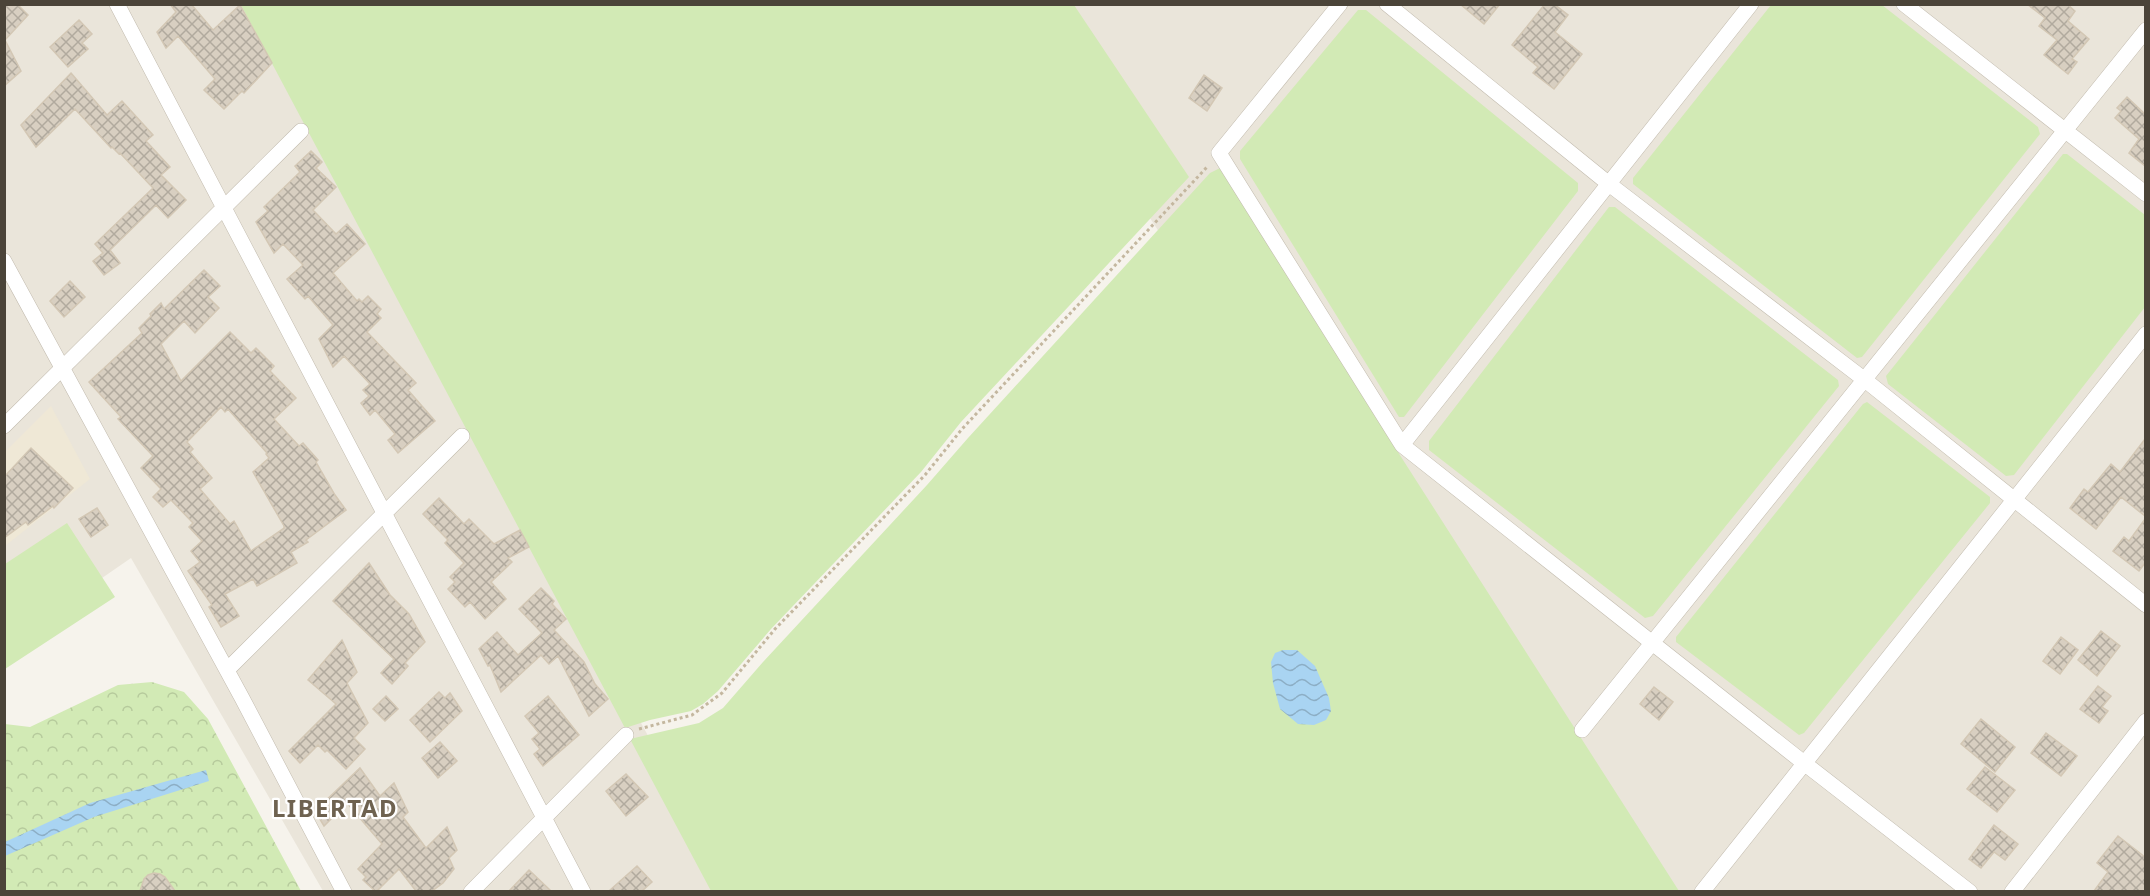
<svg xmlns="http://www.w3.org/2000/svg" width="2150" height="896" viewBox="0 0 2150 896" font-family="'Noto Sans',sans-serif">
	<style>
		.residential { fill: #eae5da }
		.education { fill: #efe8d6 }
		.green { fill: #d2eab5 }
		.forest { fill: url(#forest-crowns) }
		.water { fill: url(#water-waves) }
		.building { fill: url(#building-cross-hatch); stroke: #d3c7b4; stroke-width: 1.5; fill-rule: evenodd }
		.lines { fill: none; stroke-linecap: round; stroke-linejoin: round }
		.minor-casing { stroke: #c2bbae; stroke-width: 16 }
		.path { stroke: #c4b79f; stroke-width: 3; stroke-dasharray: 3 3; stroke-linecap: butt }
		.minor { stroke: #fff; stroke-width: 15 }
		.labels { text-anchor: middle; stroke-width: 4.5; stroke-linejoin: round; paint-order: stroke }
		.district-label { font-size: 24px; font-weight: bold; letter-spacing: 1.5px; fill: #6e6250; stroke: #fff }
	</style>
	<defs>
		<pattern id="forest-crowns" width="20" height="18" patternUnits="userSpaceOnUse" patternTransform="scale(1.5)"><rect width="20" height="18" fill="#d2eab5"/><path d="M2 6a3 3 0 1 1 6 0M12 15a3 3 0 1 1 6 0" fill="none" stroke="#b6ca9c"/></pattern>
		<pattern id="water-waves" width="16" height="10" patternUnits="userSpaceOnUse" patternTransform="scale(1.5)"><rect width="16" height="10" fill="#a9d4f2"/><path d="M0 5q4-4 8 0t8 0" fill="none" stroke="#8caec5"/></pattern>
		<pattern id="building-cross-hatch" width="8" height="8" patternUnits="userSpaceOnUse" patternTransform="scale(1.5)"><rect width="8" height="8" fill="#d8cfc1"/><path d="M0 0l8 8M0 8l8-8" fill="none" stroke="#b1aa9e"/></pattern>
	</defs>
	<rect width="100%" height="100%" fill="#f6f3ec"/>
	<path class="residential" d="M5,5h243l485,886h-410l-192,-333 -126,87z
		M1013,5h1132v886h-562z"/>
	<path class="education" d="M51,406l39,73 -85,67v-94z"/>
	<path class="green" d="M241,5h833l115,172 -228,245 -40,50 -150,157 -53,62 -15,13 -12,7 -41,9 -25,8z
		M1771,5h111l156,122 2,7 -178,223 -5,1 -224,-174v-6z
		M1358,10h8l212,173v8l-174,226h-5l-159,-258v-8z
		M2063,154h4l78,61v92l-131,168 -8,1 -118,-92 -2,-8z
		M1220,168l176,281 283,442h-968l-81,-152 69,-16 24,-15 40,-46 164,-177 41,-47 242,-265z
		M1609,207h6l223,173 1,6 -186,230 -8,2 -216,-168v-9z
		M1867,402l123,95v6l-186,230 -5,2 -123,-93v-5l187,-233z
		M67,523l48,74 -110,72v-105z"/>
	<path class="forest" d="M152,682l32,10 24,27 93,172 -296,1v-168l25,3 88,-42z"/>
	<path class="water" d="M1283,650h14l18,16 14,32 2,13 -5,9 -12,5 -16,-1 -18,-15 -7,-26 -2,-21 4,-9z
		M206,770l3,11 -115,36 -89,39v-14l85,-39z"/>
	<path class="building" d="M4,4h13l11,11 -23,25 16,31 -17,15z
		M170,4h21l22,26 27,-25 32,58 -28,30 -2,-2 -18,18 -20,-19 11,-11 -37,-43 -12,12 -9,-16 19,-20z
		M1460,4h40l-16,20z
		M1545,4h9l14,11 -13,17 27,22 -28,35 -21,-16 5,-6 -26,-22z
		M2027,4h40l8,7 -7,10 21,18 -17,20 5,3 -9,12 -24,-19 13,-15 -18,-14 6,-8z
		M79,20l13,14 -10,9 6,6 -20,18 -18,-20z
		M71,73l36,42 15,-14 31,34 -7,6 24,26 -9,8 25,25 -18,18 -12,-13 -46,45 10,13 -16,12 -11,-14 10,-8 -8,-9 58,-56 -33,-35 -1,1 -7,-7 -1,1 -36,-39 -39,38 -15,-22z
		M1204,75l18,13 -15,23 -18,-13z
		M2127,97l18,17v52l-16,-13 10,-14 -24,-21 6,-7 -4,-3z
		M311,151l11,11 -6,6 20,19 -23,23 23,24 11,-10 18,20 -32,29 24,28 2,-2 3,3 6,-6 13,13 -4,5 4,4 -14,14 49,51 -8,7 27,31 -37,32 -10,-13 7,-6 -20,-24 -5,5 -9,-12 8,-7 -6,-6 7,-6 -26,-28 -11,11 -14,-28 14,-14 -25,-29 -3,3 -18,-20 16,-14 -20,-21 -9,9 -18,-31 12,-11 -4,-4 36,-35 -5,-6z
		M204,270l16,16 -12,11 11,11 -24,25 -11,-12 -23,23 20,37 49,-49 21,21 5,-5 18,18 -4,5 26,27 -22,21 25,27 4,-3 15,17 -2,2 19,33 11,15 -40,30 2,2 -17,10 6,11 -40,23 -4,-7 -28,15 14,22 -18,11 -12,-20 3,-2 -24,-34 12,-9 -9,-11 11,-10 -13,-14 4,-4 -22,-23 -8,7 -10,-10 8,-8 -20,-21 12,-12 -35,-37 3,-2 -32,-35 53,-49 -3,-5 12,-12 -1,-2 11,-11 3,6zM221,407l4,5 3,-3 39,44 -1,1 3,4 -16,14 31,54v2l-33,23 -17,-30 -4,3 -30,-35 12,-11 -22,-26 3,-3 -6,-7z
		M70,281l15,16 -21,20 -14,-16z
		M2145,439v77l-24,-19 -25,32 -26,-21 14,-19 4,3 23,-28 9,8z
		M31,448l42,40 -19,20 -1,-2 -25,19 -2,-3 -22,16v-61z
		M439,498l25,26 5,-5 25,25 26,-14 9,17 -21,11 4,4 -21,20 15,17 -21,20 -15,-17 -5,5 -17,-18 7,-7 -5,-5 14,-14 -19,-20 3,-3 -25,-26z
		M97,508l11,17 -17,12 -12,-18z
		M2145,519v44l-6,8 -26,-20 11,-14 5,4z
		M369,563l21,32 19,19 16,28 -20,21 3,3 -16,18 -11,-11 13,-14 -61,-58z
		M541,588l13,13 -2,3 14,15 -12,11 30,32 11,22 13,15 -19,17 -31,-60 -9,8 -8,-9 -40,37 -11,-27 -2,1 -9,-17 18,-17 21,23 24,-22 -23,-24z
		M2101,631l19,15 -23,30 -19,-16z
		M2061,637l17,13 -18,24 -17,-13z
		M342,640l15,32 -10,11 21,40 -14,15 11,11 -19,20 -19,-19 -2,2 -7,-7 -18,18 -11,-12 47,-47 -28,-24z
		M2098,686l13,10 -9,11 6,4 -9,12 -19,-14z
		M1654,687l19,15 -14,18 -19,-16z
		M439,692l6,6 5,-5 12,18 -32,31 -20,-22z
		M386,696l12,13 -13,12 -12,-12z
		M548,696l31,39 -36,31 -9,-12 6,-5 -8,-10 7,-6 -14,-17z
		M1981,719l34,28 -20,25 -34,-28z
		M2046,733l31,23 -16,20 -30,-23z
		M440,742l17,19 -19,17 -16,-20z
		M1985,767l30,23 -18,22 -30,-23z
		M360,768l20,28 14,-13 14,29 -5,5 23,31 21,-21 10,23 -8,8 5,11 -11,14 -11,8h-16l-17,-22 -22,22h-2l-12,-11 3,-3 -8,-8 24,-25 -35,-41 -23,23 -9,-15z
		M626,774l22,23 -22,19 -20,-25z
		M1994,825l24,19 -13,16 -11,-8 -13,16 -12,-9z
		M2118,836l27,21v34h-51l14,-19 -11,-9z
		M637,866l15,16 -10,9h-33z
		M529,870l22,21h-42z
		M154,873l6,1 5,3 10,14h-35l4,-12 4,-4z"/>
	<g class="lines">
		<defs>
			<path id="minor" d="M117,4l466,888
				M1340,4l-121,149 183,292 402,318 166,129
				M1387,4l222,180 256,196 281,225
				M1904,4l242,190
				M4,261l238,437 102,194
				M4,426l297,-295
				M1402,445l349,-441
				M227,670l235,-234
				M1582,730l564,-700
				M471,892l155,-157
				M1702,892l444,-558
				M2012,892l134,-171"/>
		</defs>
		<use href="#minor" class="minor-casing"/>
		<path class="path" d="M639,729l53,-14 30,-22 53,-64 150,-154 37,-46 246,-263"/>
		<use href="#minor" class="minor"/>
	</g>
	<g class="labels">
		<g class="district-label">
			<text x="335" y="817">LIBERTAD</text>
		</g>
	</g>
	<rect width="2150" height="896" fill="none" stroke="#4b4439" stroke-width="12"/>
</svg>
